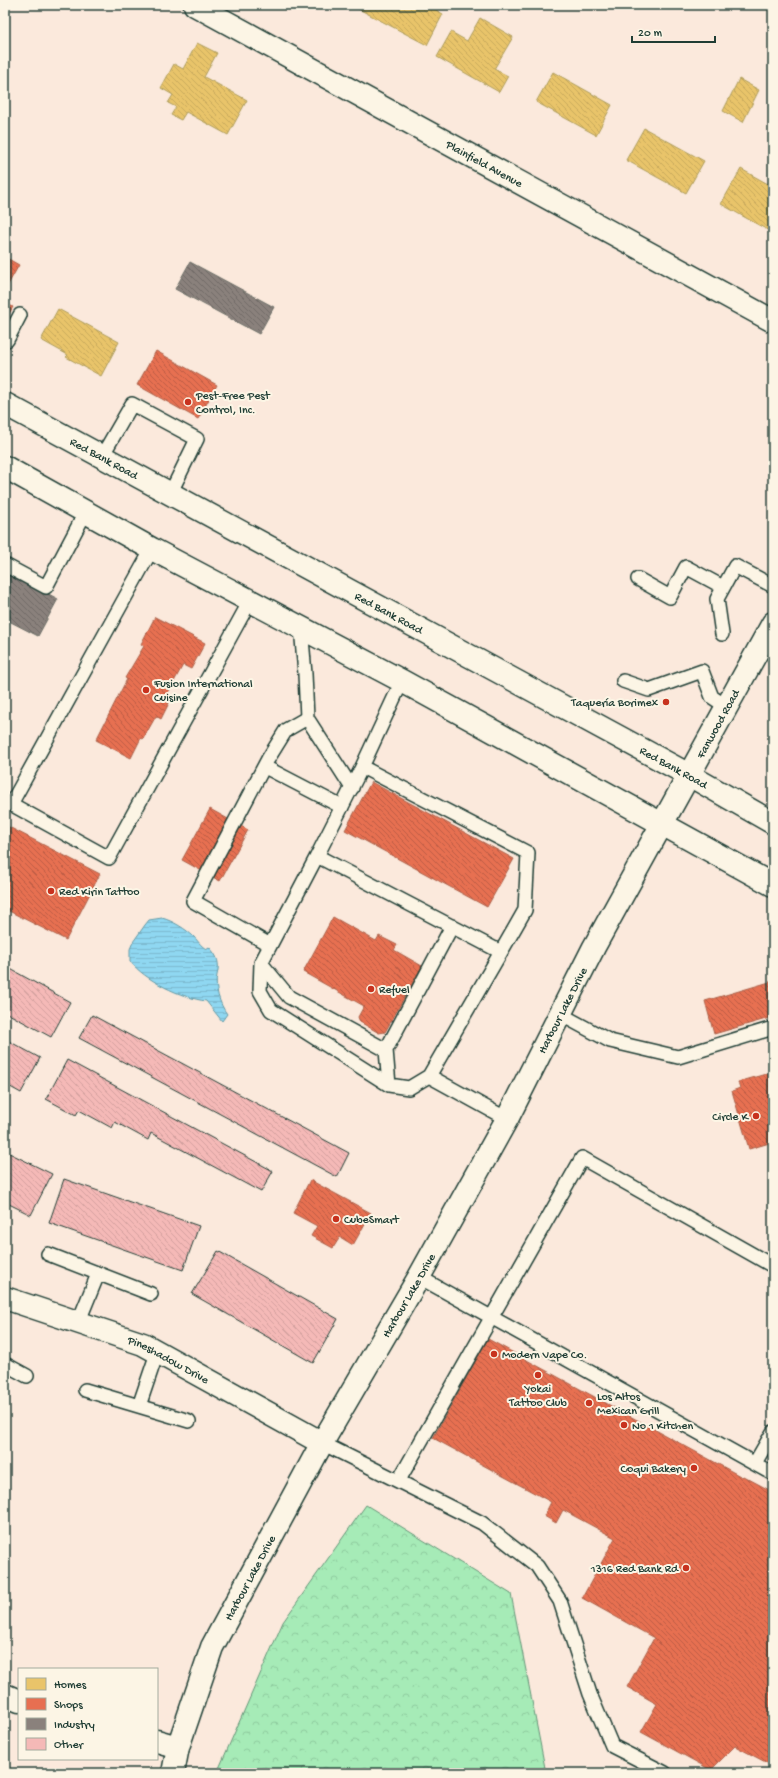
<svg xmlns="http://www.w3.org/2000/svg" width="778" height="1778" viewBox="0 0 778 1778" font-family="'Gochi Hand',sans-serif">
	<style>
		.forest { fill: url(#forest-crowns); stroke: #629476 }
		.water { fill: url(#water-rules); stroke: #6299a5 }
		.homes { fill: url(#homes-back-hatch); stroke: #ac9c5a }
		.shops { fill: url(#shops-back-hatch); stroke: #ab6048 }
		.industry { fill: url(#industry-back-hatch); stroke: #6a6d66 }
		.building { fill: url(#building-back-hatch); stroke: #1f3d34 }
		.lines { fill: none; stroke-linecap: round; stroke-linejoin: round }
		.service-casing { stroke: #1f3d34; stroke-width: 16 }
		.minor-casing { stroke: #1f3d34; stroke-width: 25 }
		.secondary-casing { stroke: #1f3d34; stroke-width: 25 }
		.service { stroke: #fcf5e5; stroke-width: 13 }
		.minor { stroke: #fcf5e5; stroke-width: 22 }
		.secondary { stroke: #fcf5e5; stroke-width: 22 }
		.poi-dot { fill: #c8321e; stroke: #fcf5e5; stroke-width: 1.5 }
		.labels { text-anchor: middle; stroke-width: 4; stroke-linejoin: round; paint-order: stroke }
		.street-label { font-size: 12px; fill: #1f3d34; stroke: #fcf5e5 }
		.poi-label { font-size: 12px; fill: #1f3d34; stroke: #fcf5e5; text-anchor: start }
	</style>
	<defs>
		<pattern id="forest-crowns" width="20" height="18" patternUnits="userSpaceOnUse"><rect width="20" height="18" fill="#a6ebb7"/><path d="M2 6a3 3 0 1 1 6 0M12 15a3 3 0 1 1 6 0" fill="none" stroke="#8eca9e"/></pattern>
		<pattern id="water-rules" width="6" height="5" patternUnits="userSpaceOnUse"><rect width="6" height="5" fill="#8fd7f1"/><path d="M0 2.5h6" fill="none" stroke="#7bb9cf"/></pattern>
		<pattern id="homes-back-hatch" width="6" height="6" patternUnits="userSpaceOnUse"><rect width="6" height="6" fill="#e9c46a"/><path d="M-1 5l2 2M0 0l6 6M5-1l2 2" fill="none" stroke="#c7a95c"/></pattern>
		<pattern id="shops-back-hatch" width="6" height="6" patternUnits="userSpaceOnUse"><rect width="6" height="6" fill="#e76f51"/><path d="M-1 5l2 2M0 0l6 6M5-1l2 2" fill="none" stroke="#bb5c44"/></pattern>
		<pattern id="industry-back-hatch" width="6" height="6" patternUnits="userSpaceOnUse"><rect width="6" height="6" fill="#8a817c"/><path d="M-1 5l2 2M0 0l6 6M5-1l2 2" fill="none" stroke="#706b66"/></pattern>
		<pattern id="building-back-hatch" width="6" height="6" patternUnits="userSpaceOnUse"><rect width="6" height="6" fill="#f5b9b7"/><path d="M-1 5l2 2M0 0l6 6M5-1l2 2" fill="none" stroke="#d2a09e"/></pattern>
	</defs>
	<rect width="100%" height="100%" fill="#fbe9dc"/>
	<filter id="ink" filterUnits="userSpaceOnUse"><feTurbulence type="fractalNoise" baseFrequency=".025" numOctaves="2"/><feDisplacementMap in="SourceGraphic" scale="8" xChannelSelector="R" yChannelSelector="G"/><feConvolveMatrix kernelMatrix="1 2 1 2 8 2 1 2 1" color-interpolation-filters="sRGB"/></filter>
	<g filter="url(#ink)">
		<path class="forest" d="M366,1505l145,89 35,179h-329l66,-151z"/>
		<path class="water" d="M162,918c11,3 24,11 32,19 4,4 6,8 12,12l3,-2c9,9 11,17 8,28 -3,12 3,30 10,39l-5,7 -16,-20c-24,-3 -62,-21 -76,-40v-12l3,-7 12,-17 4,-5z"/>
		<path class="homes" d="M351,5h76l16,9 -16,31z
			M480,18l33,19 -19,32 14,7 -9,16 -62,-35 14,-25 16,9z
			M197,43l20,10 -13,24 43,23 -19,35 -42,-23 -5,8 -10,-5 5,-8 -8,-4 5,-8 -12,-7 13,-24 9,5z
			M553,72l59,33 -16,30 -60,-33z
			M739,79l20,11 -16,32 -20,-11z
			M644,128l60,33 -18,32 -60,-33z
			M741,169l27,15 5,-10v59l-52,-29z
			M58,309l61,33 -18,34 -35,-19 2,-2 -27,-15z"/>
		<path class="shops" d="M5,257l14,8 -14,25z
			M5,303l8,4 -8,13z
			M156,351l61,34 -19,34 -61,-34z
			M155,617l50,26 -14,26 -8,-4 -19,35 5,3 -8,16 -5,-3 -13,23 -2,-1 -10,20 -35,-18 31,-61 -2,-1 19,-32 -3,-2z
			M371,782l143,77 -27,48 -142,-77z
			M210,809l38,21 -28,51 -38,-21z
			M5,825l95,49 -34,66 -61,-31z
			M333,917l43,24 3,-5 18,9 -3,5 28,16 -37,66 -6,1 -19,-11 -2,-5 6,-11 -61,-34z
			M773,981v36l-59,17 -9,-33z
			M773,1072v70l-24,7 -17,-58 8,-3 -2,-6z
			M310,1180l61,33 -18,32 -13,-8 -7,11 -22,-12 6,-10 -24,-13z
			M488,1339l254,138 1,-1 30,16v274l-38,-20 -24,24 -70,-38 16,-28 -30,-17 27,-49 -72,-40 33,-60 -52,-28 -7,13 -12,-7 7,-14 -118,-64z"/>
		<path class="industry" d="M190,262l84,45 -15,27 -84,-45z
			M5,571l53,28 -20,37 -33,-17z"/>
		<path class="building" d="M5,966l65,36 -19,35 -46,-25z
			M92,1015l257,138 -12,24 -258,-139z
			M5,1039l35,19 -19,35 -16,-9z
			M67,1060l206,111 -12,21 -110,-59 -3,7 -33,-18 -3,6 -33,-18 -3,5 -30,-16z
			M5,1151l47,23 -21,41 -26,-13z
			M64,1179l135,47 -16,44 -134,-47z
			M218,1251l120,68 -25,44 -121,-69z"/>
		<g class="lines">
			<defs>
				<path id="service" d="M5,339l2,1 13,-25
					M102,456l30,-52 65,35 -27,55
					M152,549l-141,255 98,54 141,-257
					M5,565l41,22 39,-74
					M638,579l32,18 16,-30 37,20
					M301,627l4,47 2,44 45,70
					M722,634l-5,-35 18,-33 38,20
					M623,681l26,9 53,-19 10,26 15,10
					M265,767l77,40
					M362,767l166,86 -3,57 -24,42 -184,-96 45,-89 40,-86
					M317,856l-56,107 -1,28 11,19 118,75 20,3 20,-12
					M270,945l-77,-44 75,-142 18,-29 21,-12
					M501,952l-72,124 78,43
					M261,963l28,34 97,53 66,-124
					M560,1014l50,27 68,16 95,-29
					M386,1050l3,35
					M48,1254l103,40
					M419,1277l354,197
					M78,1323l20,-49
					M5,1364l22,12
					M85,1390l104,31
					M139,1406l18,-53
					M322,1443l160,80 55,43 23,35 30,93 22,52 53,27
					M755,1463l18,-31
					M399,1480l183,-322 191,108"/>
				<g id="minor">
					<path id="s1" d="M195,5l578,316"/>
					<path id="s2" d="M5,1298l138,46 179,99"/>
					<path d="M5,1695l14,6"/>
					<path d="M157,1741l21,6"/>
					<path id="s3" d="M173,1773l5,-26 34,-100 110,-204 97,-166 88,-158 87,-172 179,-324"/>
				</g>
				<g id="secondary">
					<path id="s4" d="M5,404l684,371 84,48"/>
					<path d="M5,467l147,82 250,132 371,204"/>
				</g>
			</defs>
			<use href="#service" class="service-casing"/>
			<use href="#minor" class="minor-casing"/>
			<use href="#secondary" class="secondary-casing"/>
			<use href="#service" class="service"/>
			<use href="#minor" class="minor"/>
			<use href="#secondary" class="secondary"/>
		</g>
	</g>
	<g class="poi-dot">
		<circle cx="188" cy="402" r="4"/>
		<circle cx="146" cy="690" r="4"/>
		<circle cx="666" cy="702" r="4"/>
		<circle cx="51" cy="891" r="4"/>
		<circle cx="371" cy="989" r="4"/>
		<circle cx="756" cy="1116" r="4"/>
		<circle cx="336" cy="1219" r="4"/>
		<circle cx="494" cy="1354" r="4"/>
		<circle cx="538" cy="1375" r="4"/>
		<circle cx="589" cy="1403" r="4"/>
		<circle cx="624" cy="1425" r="4"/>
		<circle cx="694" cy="1468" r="4"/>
		<circle cx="686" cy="1568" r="4"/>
	</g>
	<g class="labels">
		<g class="street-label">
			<text dy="4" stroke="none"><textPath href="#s1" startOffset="330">Plainfield Avenue</textPath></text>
			<text dy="4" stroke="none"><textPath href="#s4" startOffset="113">Red Bank Road</textPath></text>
			<text dy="4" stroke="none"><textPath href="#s4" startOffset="437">Red Bank Road</textPath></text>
			<text dy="4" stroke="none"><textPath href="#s3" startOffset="1185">Fanwood Road</textPath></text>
			<text dy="4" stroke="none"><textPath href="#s4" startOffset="761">Red Bank Road</textPath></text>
			<text dy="4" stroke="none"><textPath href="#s3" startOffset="859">Harbour Lake Drive</textPath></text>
			<text dy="4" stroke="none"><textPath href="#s3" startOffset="535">Harbour Lake Drive</textPath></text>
			<text dy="4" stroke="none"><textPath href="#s2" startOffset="175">Pineshadow Drive</textPath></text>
			<text dy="4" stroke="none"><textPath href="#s3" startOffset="211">Harbour Lake Drive</textPath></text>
		</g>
		<g class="poi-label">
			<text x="196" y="399">Pest-Free Pest<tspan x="196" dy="14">Control, Inc.</tspan></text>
			<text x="154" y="687">Fusion International<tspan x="154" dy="14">Cuisine</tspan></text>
			<text x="658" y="706" text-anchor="end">Taquería Borimex</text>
			<text x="59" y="895">Red Kirin Tattoo</text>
			<text x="379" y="993">Refuel</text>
			<text x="748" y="1120" text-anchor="end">Circle K</text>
			<text x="344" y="1223">CubeSmart</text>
			<text x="502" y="1358">Modern Vape Co.</text>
			<text x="538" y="1392" text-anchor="middle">Yokai<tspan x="538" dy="14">Tattoo Club</tspan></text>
			<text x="597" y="1400">Los Altos<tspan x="597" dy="14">Mexican Grill</tspan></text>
			<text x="632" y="1429">No 1 Kitchen</text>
			<text x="686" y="1472" text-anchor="end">Coqui Bakery</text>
			<text x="678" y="1572" text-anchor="end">1316 Red Bank Rd</text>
		</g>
	</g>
	<rect width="778" height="1778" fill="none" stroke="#fcf5e5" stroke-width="20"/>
	<rect x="10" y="10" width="758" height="1758" fill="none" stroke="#1f3d34" stroke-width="1.5" filter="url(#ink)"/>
	<rect x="18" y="1668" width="140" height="92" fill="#fcf5e5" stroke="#a4ab9e"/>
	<rect x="26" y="1678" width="20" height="12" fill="#e9c46a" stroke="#a4ab9e"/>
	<text x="54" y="1688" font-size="12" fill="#1f3d34">Homes</text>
	<rect x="26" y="1698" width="20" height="12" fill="#e76f51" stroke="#a4ab9e"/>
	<text x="54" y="1708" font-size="12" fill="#1f3d34">Shops</text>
	<rect x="26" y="1718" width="20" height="12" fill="#8a817c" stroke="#a4ab9e"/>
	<text x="54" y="1728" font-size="12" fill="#1f3d34">Industry</text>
	<rect x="26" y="1738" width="20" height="12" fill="#f5b9b7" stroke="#a4ab9e"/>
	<text x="54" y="1748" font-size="12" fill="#1f3d34">Other</text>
	<path d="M632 36v6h83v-6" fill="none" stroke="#1f3d34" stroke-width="2"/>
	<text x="638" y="36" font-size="12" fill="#1f3d34" stroke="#fcf5e5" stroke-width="3" paint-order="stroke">20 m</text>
</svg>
